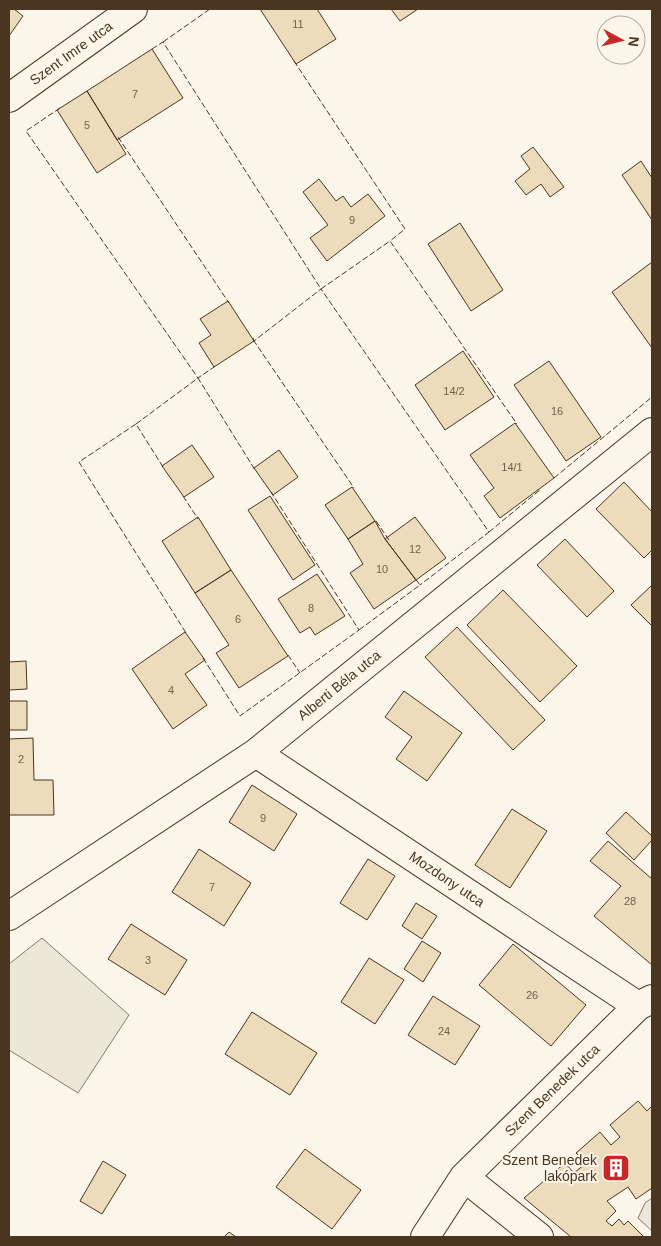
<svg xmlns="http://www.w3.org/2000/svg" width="661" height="1246" viewBox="0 0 661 1246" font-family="Arial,sans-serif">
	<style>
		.parking { fill: #ede7d9; stroke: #887966 }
		.building { fill: #ecdcbc; stroke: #4a3520 }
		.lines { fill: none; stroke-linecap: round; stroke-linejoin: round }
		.minor-casing { stroke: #4a3520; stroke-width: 30 }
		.minor { stroke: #fbf6e9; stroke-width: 28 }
		.fence { stroke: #4a3520; stroke-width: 1; stroke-dasharray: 6 2.5; stroke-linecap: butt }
		.labels { text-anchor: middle; stroke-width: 4; stroke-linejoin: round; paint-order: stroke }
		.number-label { font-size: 11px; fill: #725f47 }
		.street-label { font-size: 14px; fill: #4a3520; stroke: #fbf6e9 }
		.poi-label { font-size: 14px; fill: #4a3520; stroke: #fbf6e9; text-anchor: end }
	</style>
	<rect width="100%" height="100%" fill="#fbf6e9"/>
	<path class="parking" d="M42,938l87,77 -51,78 -69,-43v-86z
		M652,1198v33l-14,-13 7,-15z"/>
	<path class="building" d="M9,9h5l9,7 -14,20z
		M260,9h57l19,30 -40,25z
		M391,9h27l-18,12z
		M152,49l31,49 -66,42 -30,-49z
		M87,91l39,63 -29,19 -40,-63z
		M533,147l31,40 -14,10 -9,-13 -15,11 -11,-14 15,-12 -9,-13z
		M641,161l11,17v42l-30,-45z
		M319,179l17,22 7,-5 8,11 17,-13 17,22 -58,45 -17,-23 18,-13 -25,-33z
		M460,223l43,67 -32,21 -43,-67z
		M652,262v86l-40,-56z
		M228,301l26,40 -40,26 -15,-24 12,-8 -11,-16z
		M463,351l31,46 -49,33 -30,-45z
		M549,361l52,76 -35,24 -52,-76z
		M515,423l39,55 -54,40 -16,-22 10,-8 -24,-33z
		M192,445l22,32 -30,20 -22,-31z
		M279,450l19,27 -25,18 -19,-27z
		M624,482l28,30v38l-8,8 -48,-49z
		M352,487l23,34 -27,18 -23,-34z
		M270,496l45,69 -22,15 -45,-70z
		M198,517l33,53 -36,23 -33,-52z
		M415,517l31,41 -30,22 -31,-41z
		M375,521l10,18 31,41 -42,29 -24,-36 13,-9 -15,-25z
		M565,539l49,52 -27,26 -50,-52z
		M231,570l57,86 -49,32 -23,-35 13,-8 -34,-52z
		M317,574l28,42 -30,19 -5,-8 -10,6 -22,-34z
		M651,586l1,1v39l-21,-21z
		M503,590l74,76 -37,36 -73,-77z
		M457,627l88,93 -32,30 -88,-93z
		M185,632l20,28 -20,14 22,31 -34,24 -41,-60z
		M26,661l1,28 -18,1v-28z
		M404,691l58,42 -35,48 -31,-22 16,-22 -27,-20z
		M9,701h18v29h-18z
		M33,738l1,42h19l1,35h-45v-76z
		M252,785l45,29 -23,37 -45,-29z
		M512,809l35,22 -37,57 -35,-23z
		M626,812l26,24v4l-18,20 -28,-27z
		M608,841l44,38v86l-58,-49 27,-30 -31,-25z
		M199,849l52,34 -27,43 -52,-34z
		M368,859l27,17 -28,44 -27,-17z
		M416,903l21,13 -15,23 -20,-13z
		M131,924l56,36 -22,35 -57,-36z
		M422,941l19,12 -18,29 -19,-13z
		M513,944l73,61 -35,41 -72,-61z
		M369,958l35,22 -29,44 -34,-22z
		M433,996l47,30 -25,39 -47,-30z
		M252,1012l65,41 -27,42 -65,-41z
		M638,1101l9,10 5,-5v82l-16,11 -8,-12 -21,14 9,10 -10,10 6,5 7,-7 5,6 4,-4 16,16h-73l-47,-39 41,-35 9,10 12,-10 -10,-10 24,-21 11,13 9,-8 -10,-12z
		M305,1149l56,41 -29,39 -56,-42z
		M103,1161l23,14 -24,39 -22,-13z
		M229,1232l7,5h-12z"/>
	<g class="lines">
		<defs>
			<path id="minor" d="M9,98l124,-89
				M256,753l382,253
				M9,916l247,-163 396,-321
				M464,1177l75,60
				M425,1237l39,-60 174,-171 14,-7"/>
		</defs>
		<use href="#minor" class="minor-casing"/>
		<use href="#minor" class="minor"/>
		<path class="fence" d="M163,42l47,-33
			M152,49l11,-7 158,247 69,-48 127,183
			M294,61l111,168 -15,12
			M60,108l-34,23 172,247 19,-13
			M118,137l111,166
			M253,338l1,3 67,-52 168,243 -69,53
			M253,342l1,-1 100,147
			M136,424l62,-46 57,92
			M163,467l-27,-43 -57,38 107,171
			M554,478l98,-81
			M183,496l15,23
			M376,521l13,19
			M489,532l52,-43
			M359,630l61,-45 -6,-8
			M288,655l12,18
			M203,658l37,58 119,-86 -88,-138"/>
	</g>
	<defs>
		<symbol id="building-square" viewBox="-11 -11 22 22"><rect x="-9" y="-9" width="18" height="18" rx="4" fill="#c62828" stroke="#fbf6e9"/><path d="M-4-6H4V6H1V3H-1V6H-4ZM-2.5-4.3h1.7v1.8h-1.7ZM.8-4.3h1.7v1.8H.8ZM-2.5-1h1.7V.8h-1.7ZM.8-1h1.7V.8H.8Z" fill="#fff"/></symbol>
	</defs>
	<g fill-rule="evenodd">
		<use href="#building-square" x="600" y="1152" width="32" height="32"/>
	</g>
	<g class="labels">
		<g class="number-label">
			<text x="298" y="28">11</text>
			<text x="135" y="98">7</text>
			<text x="87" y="129">5</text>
			<text x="352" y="224">9</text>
			<text x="454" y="395">14/2</text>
			<text x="557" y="415">16</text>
			<text x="512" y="471">14/1</text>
			<text x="415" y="553">12</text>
			<text x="382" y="573">10</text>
			<text x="311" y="612">8</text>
			<text x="238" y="623">6</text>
			<text x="171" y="694">4</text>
			<text x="21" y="763">2</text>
			<text x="263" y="822">9</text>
			<text x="212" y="891">7</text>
			<text x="630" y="905">28</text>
			<text x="148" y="964">3</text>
			<text x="532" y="999">26</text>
			<text x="444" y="1035">24</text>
		</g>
		<g class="street-label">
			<text transform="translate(71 53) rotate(-36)" y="5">Szent Imre utca</text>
			<text transform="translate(339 685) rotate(-39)" y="5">Alberti Béla utca</text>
			<text transform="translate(447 879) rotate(34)" y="5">Mozdony utca</text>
			<text transform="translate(552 1090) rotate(-44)" y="5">Szent Benedek utca</text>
		</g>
		<g class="poi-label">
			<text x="597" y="1165">Szent Benedek<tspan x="597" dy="16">lakópark</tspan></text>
		</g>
	</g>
	<rect width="661" height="1246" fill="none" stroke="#4a3520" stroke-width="20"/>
	<g transform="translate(621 40) rotate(97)"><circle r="24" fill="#fbf6e9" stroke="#b4a999"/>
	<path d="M0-4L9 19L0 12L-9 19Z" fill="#c62828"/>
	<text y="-8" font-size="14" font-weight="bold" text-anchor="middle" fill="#4a3520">N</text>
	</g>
</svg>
